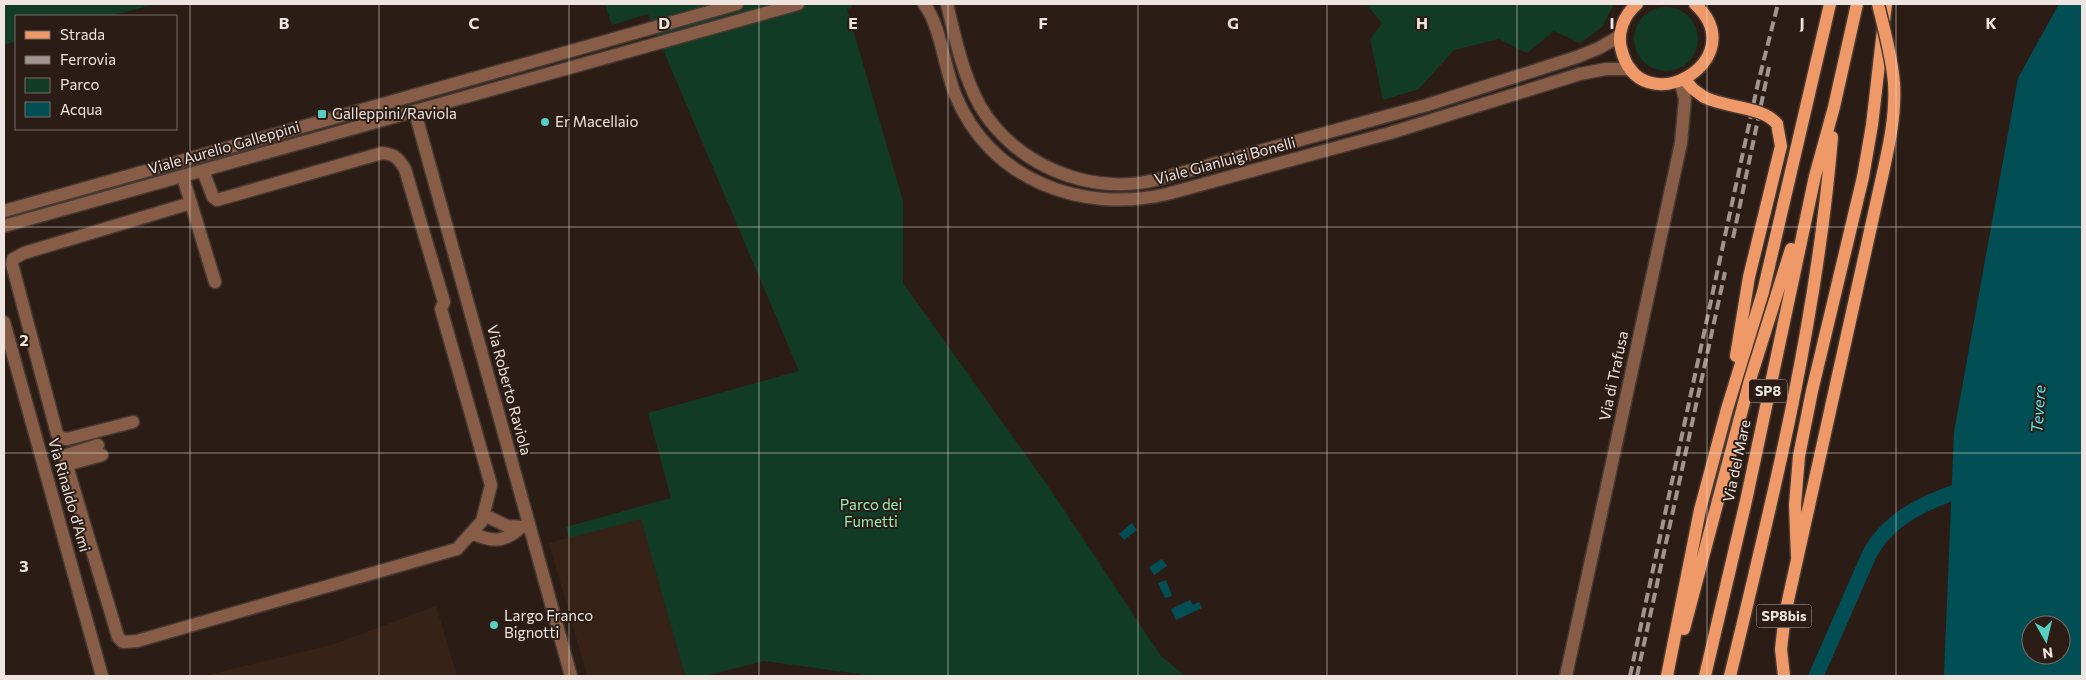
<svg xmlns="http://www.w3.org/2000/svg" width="2086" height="680" viewBox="0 0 2086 680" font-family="Commissioner,sans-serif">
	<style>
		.built { fill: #362217 }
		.green { fill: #123b26 }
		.water { fill: #014f55; fill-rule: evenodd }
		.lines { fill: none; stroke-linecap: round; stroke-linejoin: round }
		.canal { stroke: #014f55; stroke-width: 15 }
		.minor-casing { stroke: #463932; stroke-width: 15 }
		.major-casing { stroke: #463932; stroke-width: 15 }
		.minor { stroke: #875d47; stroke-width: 12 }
		.major { stroke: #ef9969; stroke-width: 12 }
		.rail { stroke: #a19590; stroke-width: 4; stroke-dasharray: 10 5; stroke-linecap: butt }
		.major-bridge-casing { stroke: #463932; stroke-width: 15; stroke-linecap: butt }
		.major-bridge { stroke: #ef9969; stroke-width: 12 }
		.grid { fill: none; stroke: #efe5e0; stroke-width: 1; stroke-opacity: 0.55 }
		.poi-dot { fill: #57cec2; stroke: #2b1d16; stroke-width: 2 }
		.labels { text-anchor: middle; stroke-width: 4; stroke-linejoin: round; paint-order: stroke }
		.shield { fill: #2b1d16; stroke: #b4a9a3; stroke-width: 1 }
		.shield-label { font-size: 14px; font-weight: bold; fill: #efe5e0 }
		.poi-label { font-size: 15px; fill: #efe5e0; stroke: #2b1d16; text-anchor: start }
		.street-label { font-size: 15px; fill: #efe5e0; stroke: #2b1d16 }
		.park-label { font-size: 15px; fill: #93edba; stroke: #2b1d16 }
		.water-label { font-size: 16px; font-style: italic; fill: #60e0eb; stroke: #2b1d16 }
		.grid-label { font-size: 16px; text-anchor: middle; font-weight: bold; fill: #efe5e0; stroke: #2b1d16; stroke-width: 4; stroke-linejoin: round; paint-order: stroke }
	</style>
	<rect width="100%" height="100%" fill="#2b1d16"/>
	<path class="built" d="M641,518l44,158h-98l-38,-133z
		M436,606l21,70h-253l130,-32z"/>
	<path class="green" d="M4,4h152l-46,12h-94v25l-12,4z
		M605,4h245l2,4 -5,1 56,192v82l147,206 111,167 24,20h-311l-110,-15 -59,15h-20l-44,-157 -72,19 -3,-11 105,-29 -23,-85 151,-42 -151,-357 -36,11z
		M1366,4h248l-12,23 -22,16 -26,-12 -27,22 -28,-14 -45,11 -35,39 -36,11 -13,-61 12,-16z
		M1634 39a32 32 0 1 1 64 0a32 32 0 1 1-64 0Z"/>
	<path class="water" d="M2059,4h23v672h-138l10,-244 64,-354zM2031,625h30v30h-30z
		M1132,523l5,7 -13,10 -5,-6z
		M1162,559l5,7 -13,9 -5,-8z
		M1166,580l6,16 -7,2 -7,-15z
		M1190,600l3,5 6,-3 3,6 -26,12 -5,-11z"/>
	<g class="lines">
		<path class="canal" d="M1816,676l53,-121c20,-39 61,-55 101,-68"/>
		<defs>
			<path id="minor" d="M924,4c17,22 20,63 31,90 34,86 127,120 212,100l223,-61 190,-59 26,-5h25
				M947,4c8,34 16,71 33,102 35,59 109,90 175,74l272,-75 150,-48 22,-9 21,-12
				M415,112l156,564
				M183,177l32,105
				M4,211l733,-207
				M4,226l794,-222
				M4,322l98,354
				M133,422l-66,17 -6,-1 -4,-4 -45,-170 1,-5 11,-6 167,-50
				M98,445l-34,11 54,181 5,5 14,-1 320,-92 25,-28 9,-36 -50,-176 3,-7 -39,-133c-6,-10 -10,-15 -23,-16l-165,47 -4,-3 -10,-26
				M66,465l36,-10
				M484,515l23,11 17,1
				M472,533c19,9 32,10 48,-5
				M1566,676l115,-533 4,-44 -5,-18"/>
			<path id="major" d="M1637,4c-13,11 -20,28 -16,44 18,79 135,12 74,-44
				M1685,80l8,9 11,8
				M1736,356l13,-79 32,-131 -4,-22
				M1797,557l-2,-52 4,-49 13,-65 51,-214 9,-52 14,-121
				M1684,629l66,-249 41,-131
				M1667,676l33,-166 27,-101 36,-117 67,-288
				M1705,676l41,-175 69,-325 19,-69 23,-103
				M1730,676c43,-177 87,-356 102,-539
				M1784,676l-3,-27 4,-35 97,-437"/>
		</defs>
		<use href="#minor" class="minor-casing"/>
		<use href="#major" class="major-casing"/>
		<use href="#minor" class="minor"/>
		<use href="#major" class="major"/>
		<path class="rail" d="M1733,238l36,-171
			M1630,676l128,-593 20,-79
			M1637,676l88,-404"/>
		<defs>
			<path id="major-bridge" d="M1878,4c6,26 14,52 16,79 2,32 -5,63 -12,94
				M1704,97c21,11 59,9 73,27"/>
		</defs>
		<use href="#major-bridge" class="major-bridge-casing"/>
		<use href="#major-bridge" class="major-bridge"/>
	</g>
	<path class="grid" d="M190,4v672M379,4v672M569,4v672M759,4v672M948,4v672M1138,4v672M1327,4v672M1517,4v672M1707,4v672M1896,4v672M4,227h2078M4,453h2078"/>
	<g class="poi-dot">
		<rect x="317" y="109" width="10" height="10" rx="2.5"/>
		<circle cx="545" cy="122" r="5"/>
		<circle cx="494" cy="625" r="5"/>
	</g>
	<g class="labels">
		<g class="shield">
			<rect x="1749" y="379.5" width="38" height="23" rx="4"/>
			<rect x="1756.5" y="604.5" width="55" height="23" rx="4"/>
		</g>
		<g class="shield-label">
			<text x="1768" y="396">SP8</text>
			<text x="1784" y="621">SP8bis</text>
		</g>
		<g class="poi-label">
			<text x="332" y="119">Galleppini/Raviola</text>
			<text x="555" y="127">Er Macellaio</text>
			<text x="504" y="621">Largo Franco<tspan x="504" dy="17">Bignotti</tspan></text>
		</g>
		<g class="street-label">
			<text transform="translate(224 148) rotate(-16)" y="5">Viale Aurelio Galleppini</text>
			<text transform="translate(1225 161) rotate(-15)" y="5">Viale Gianluigi Bonelli</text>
			<text transform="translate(1614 376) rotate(-78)" y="5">Via di Trafusa</text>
			<text transform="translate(509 390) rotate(75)" y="5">Via Roberto Raviola</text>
			<text transform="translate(1737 461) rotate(-78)" y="5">Via del Mare</text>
			<text transform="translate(69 495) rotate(74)" y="5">Via Rinaldo d'Ami</text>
		</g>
		<g class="park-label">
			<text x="871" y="510">Parco dei<tspan x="871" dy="17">Fumetti</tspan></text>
		</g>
		<g class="water-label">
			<text transform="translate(2038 409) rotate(-86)" y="6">Tevere</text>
		</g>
	</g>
	<g class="grid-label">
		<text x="284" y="29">B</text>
		<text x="474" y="29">C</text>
		<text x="664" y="29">D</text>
		<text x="853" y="29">E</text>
		<text x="1043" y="29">F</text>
		<text x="1233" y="29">G</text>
		<text x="1422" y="29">H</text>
		<text x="1612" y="29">I</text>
		<text x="1802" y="29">J</text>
		<text x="1991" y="29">K</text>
		<text x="24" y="346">2</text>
		<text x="24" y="572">3</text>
	</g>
	<rect width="2086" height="680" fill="none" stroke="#efe5e0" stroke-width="10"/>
	<rect x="15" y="15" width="162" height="115" fill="#2b1d16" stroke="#796d67"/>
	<rect x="25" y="31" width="25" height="8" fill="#ef9969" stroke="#796d67"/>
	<text x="60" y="40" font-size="15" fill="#efe5e0">Strada</text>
	<rect x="25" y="56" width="25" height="8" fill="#a19590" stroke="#796d67"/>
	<text x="60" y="65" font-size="15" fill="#efe5e0">Ferrovia</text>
	<rect x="25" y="78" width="25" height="15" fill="#123b26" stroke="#796d67"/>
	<text x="60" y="90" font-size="15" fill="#efe5e0">Parco</text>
	<rect x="25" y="102" width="25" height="15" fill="#014f55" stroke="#796d67"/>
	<text x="60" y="115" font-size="15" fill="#efe5e0">Acqua</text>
	<g transform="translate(2046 640) rotate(172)"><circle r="24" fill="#2b1d16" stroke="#796d67"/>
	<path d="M0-4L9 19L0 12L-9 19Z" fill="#57cec2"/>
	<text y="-8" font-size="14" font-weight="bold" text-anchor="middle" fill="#efe5e0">N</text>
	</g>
</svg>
